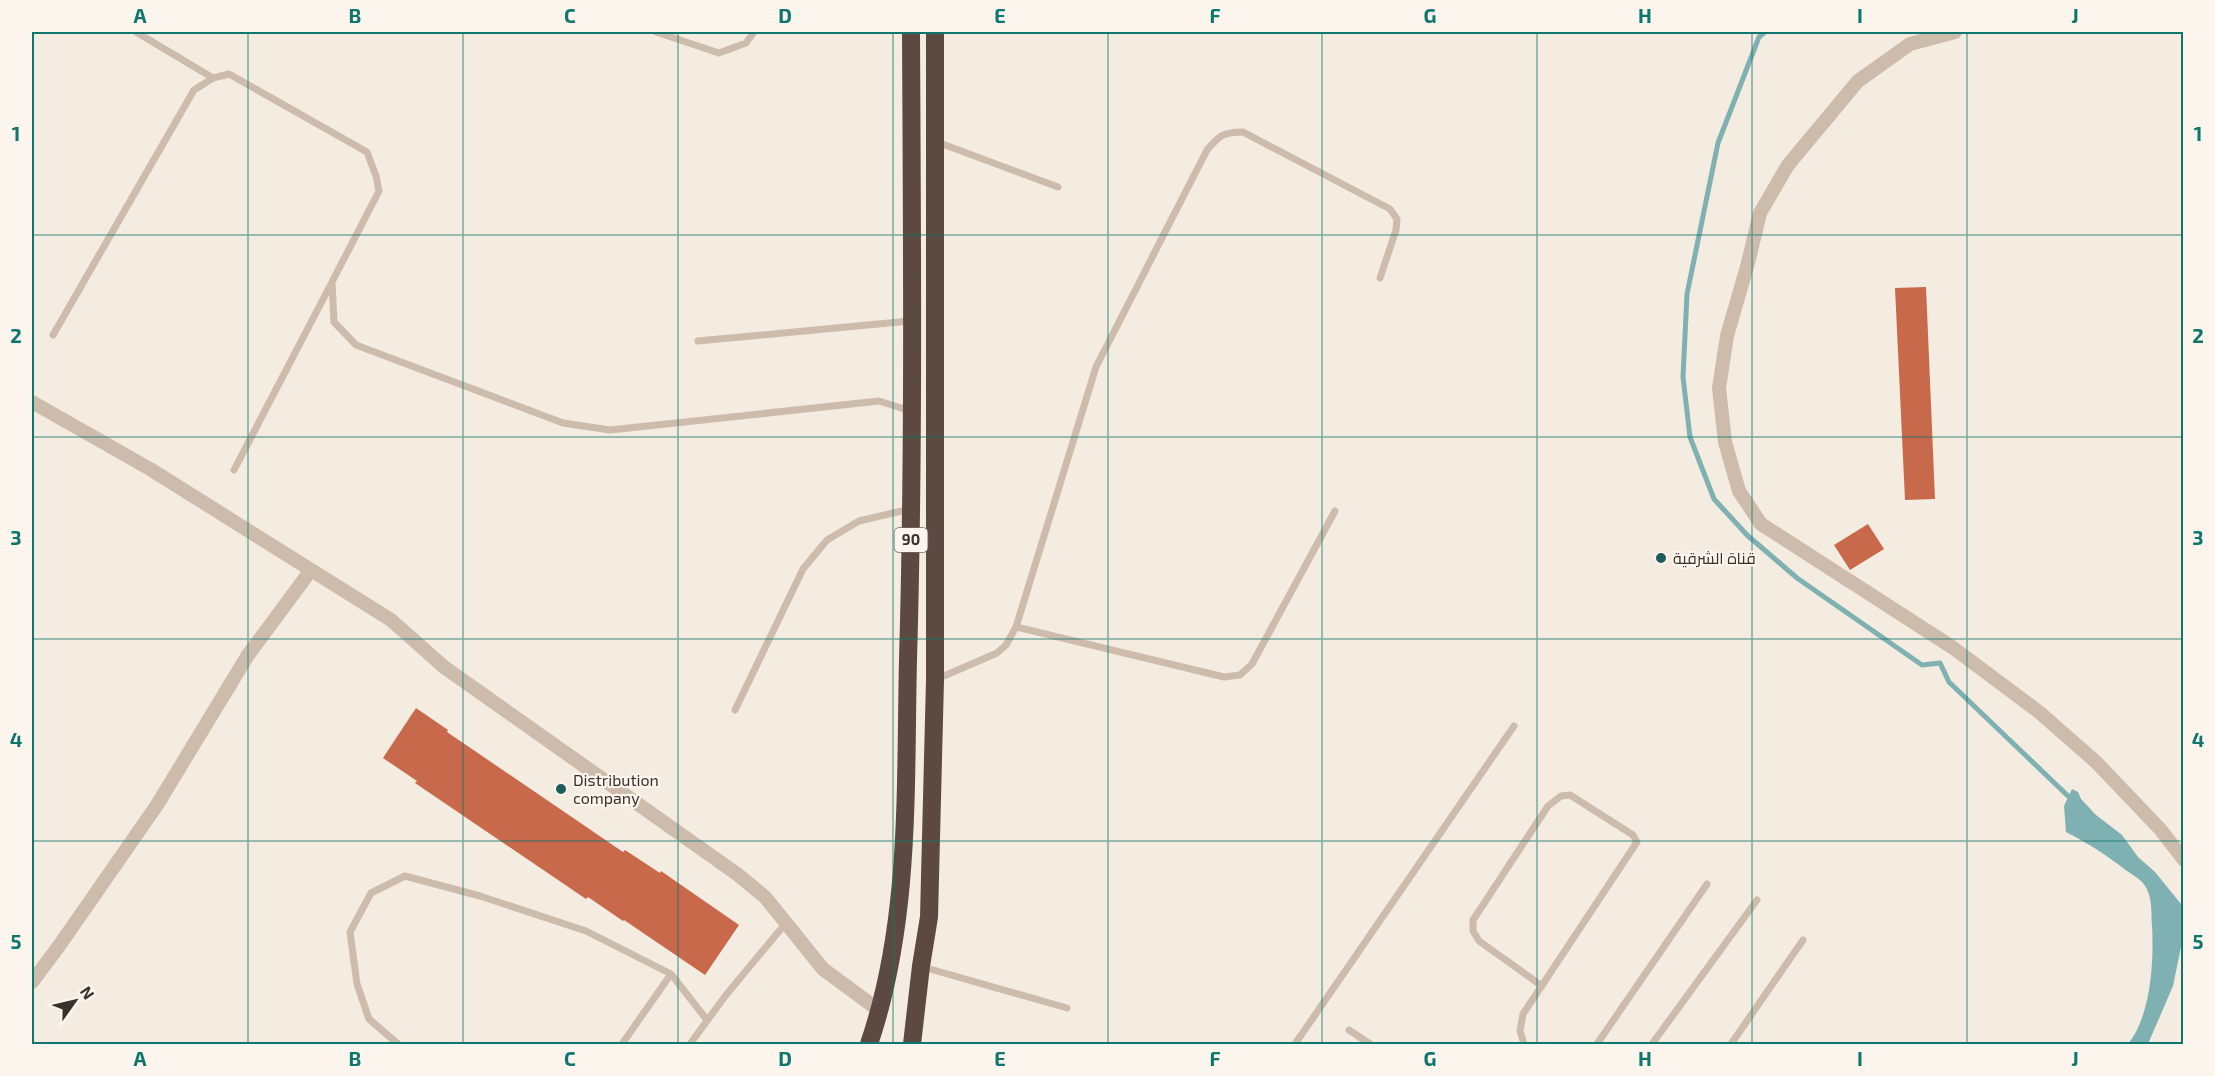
<svg xmlns="http://www.w3.org/2000/svg" width="2215" height="1076" viewBox="0 0 2215 1076" font-family="'Exo 2',Cairo,sans-serif">
	<style>
		.water { fill: #7fb0b2 }
		.lines { fill: none; stroke-linecap: round; stroke-linejoin: round }
		.stream { stroke: #7fb0b2; stroke-width: 5 }
		.building { fill: #c8694b }
		.lane { stroke: #cdbbac; stroke-width: 7 }
		.street { stroke: #cdbbac; stroke-width: 14 }
		.highway { stroke: #5c4a42; stroke-width: 18 }
		.grid { fill: none; stroke: #0f766e; stroke-width: 1.5; stroke-opacity: 0.55 }
		.poi-dot { fill: #1f5a5e; stroke: #fbf5ee; stroke-width: 2 }
		.labels { text-anchor: middle; stroke-width: 4.5; stroke-linejoin: round; paint-order: stroke }
		.shield { fill: #fbf5ee; stroke: #756b66; stroke-width: 1.5 }
		.shield-label { font-size: 15px; font-weight: bold; fill: #3b302b }
		.poi-label { font-size: 16px; fill: #3b302b; stroke: #fbf5ee; text-anchor: start }
		.neatline { fill: none; stroke: #0f766e; stroke-width: 2 }
		.grid-label { font-size: 20px; text-anchor: middle; font-weight: bold; fill: #0f766e }
	</style>
	<rect width="100%" height="100%" fill="#f4ebe1"/>
	<path class="water" d="M2072,789l6,3 3,7 15,16 26,20 16,22 17,15 26,32 2,33 -10,49 -25,58h-20c23,-28 26,-83 24,-118 -1,-15 1,-32 -10,-44 -4,-4 -10,-8 -15,-11 -19,-15 -39,-28 -61,-39l-2,-26z"/>
	<g class="lines">
		<path class="stream" d="M1765,32l-6,5 -41,106 -31,151 -4,83 7,60 24,62 33,36 50,43 125,87 18,-2 9,19 119,114"/>
	</g>
	<path class="building" d="M1926,287l9,212 -30,1 -10,-212z
		M1868,524l16,25 -34,21 -16,-25z
		M416,708l32,22 -1,2 176,120 2,-2 35,23 1,-2 78,54 -34,50 -81,-55 -1,1 -35,-24 -2,2 -171,-116 2,-2 -34,-23z"/>
	<g class="lines">
		<path class="lane" d="M136,32l77,46
			M656,32l63,21 27,-10 8,-11
			M937,142l121,45
			M53,335l141,-245 19,-12 16,-4 138,78 9,24 3,15 -47,91 2,40 22,23 207,78 47,7 269,-29 32,10
			M698,341l212,-20
			M234,470l97,-186
			M1016,627l208,50 16,-2 12,-11 83,-153
			M937,679l60,-26 9,-8 10,-18 80,-260 111,-217c13,-15 16,-18 36,-18l147,77 7,10 -1,11 -16,48
			M735,710l68,-141 24,-29 32,-19 51,-12
			M923,967l144,41
			M1349,1030l21,14
			M398,1044l-29,-25 -12,-35 -7,-52 21,-39 34,-17 75,20 106,35 85,43 36,46
			M622,1044l49,-70
			M690,1044l36,-49 59,-71
			M1295,1044l219,-318
			M1524,1044l-4,-13 3,-17 114,-172 -4,-7 -63,-40 -9,1 -13,10 -75,114v11l6,10 63,45
			M1597,1044l110,-160
			M1652,1044l105,-144
			M1731,1044l72,-104"/>
		<path class="street" d="M1955,32l-45,12 -52,37 -70,84 -28,48 -12,50 -21,73 -8,52 6,54 14,49 22,33 191,123 87,65 57,50 64,67 24,31
			M32,402l118,67 241,151 53,47 293,207 28,23 58,72 57,42
			M32,982l27,-36 98,-141 91,-150 63,-85"/>
		<path class="highway" d="M869,1044c42,-123 36,-256 39,-384 6,-210 4,-419 3,-628
			M912,1044l9,-78 8,-49 6,-237v-648"/>
	</g>
	<path class="grid" d="M248,32v1012M463,32v1012M678,32v1012M893,32v1012M1108,32v1012M1322,32v1012M1537,32v1012M1752,32v1012M1967,32v1012M32,235h2152M32,437h2152M32,639h2152M32,841h2152"/>
	<g class="poi-dot">
		<circle cx="1661" cy="558" r="6"/>
		<circle cx="561" cy="789" r="6"/>
	</g>
	<g class="labels">
		<rect class="shield" x="894.5" y="528" width="33" height="24" rx="4.5"/>
		<g class="shield-label">
			<text x="911" y="545">90</text>
		</g>
		<g class="poi-label">
			<text x="1673" y="564">قناة الشرقية</text>
			<text x="573" y="786">Distribution<tspan x="573" dy="18">company</tspan></text>
		</g>
	</g>
	<rect width="2215" height="1076" fill="none" stroke="#fbf5ee" stroke-width="66"/>
	<g transform="translate(75 1001) rotate(56)" stroke="#fbf5ee" stroke-width="4.5" paint-order="stroke">
	<path d="M0-4.5L10 22L0 15L-10 22Z" fill="#3b302b"/>
	<text y="-9" font-size="16" font-weight="bold" text-anchor="middle" fill="#3b302b">N</text>
	</g>
	<rect x="33" y="33" width="2149" height="1010" class="neatline"/>
	<g class="grid-label">
		<text x="140" y="23">A</text>
		<text x="355" y="23">B</text>
		<text x="570" y="23">C</text>
		<text x="785" y="23">D</text>
		<text x="1000" y="23">E</text>
		<text x="1215" y="23">F</text>
		<text x="1430" y="23">G</text>
		<text x="1645" y="23">H</text>
		<text x="1860" y="23">I</text>
		<text x="2075" y="23">J</text>
		<text x="16" y="141">1</text>
		<text x="2198" y="141">1</text>
		<text x="16" y="343">2</text>
		<text x="2198" y="343">2</text>
		<text x="16" y="545">3</text>
		<text x="2198" y="545">3</text>
		<text x="16" y="747">4</text>
		<text x="2198" y="747">4</text>
		<text x="16" y="949">5</text>
		<text x="2198" y="949">5</text>
		<text x="140" y="1066">A</text>
		<text x="355" y="1066">B</text>
		<text x="570" y="1066">C</text>
		<text x="785" y="1066">D</text>
		<text x="1000" y="1066">E</text>
		<text x="1215" y="1066">F</text>
		<text x="1430" y="1066">G</text>
		<text x="1645" y="1066">H</text>
		<text x="1860" y="1066">I</text>
		<text x="2075" y="1066">J</text>
	</g>
</svg>
